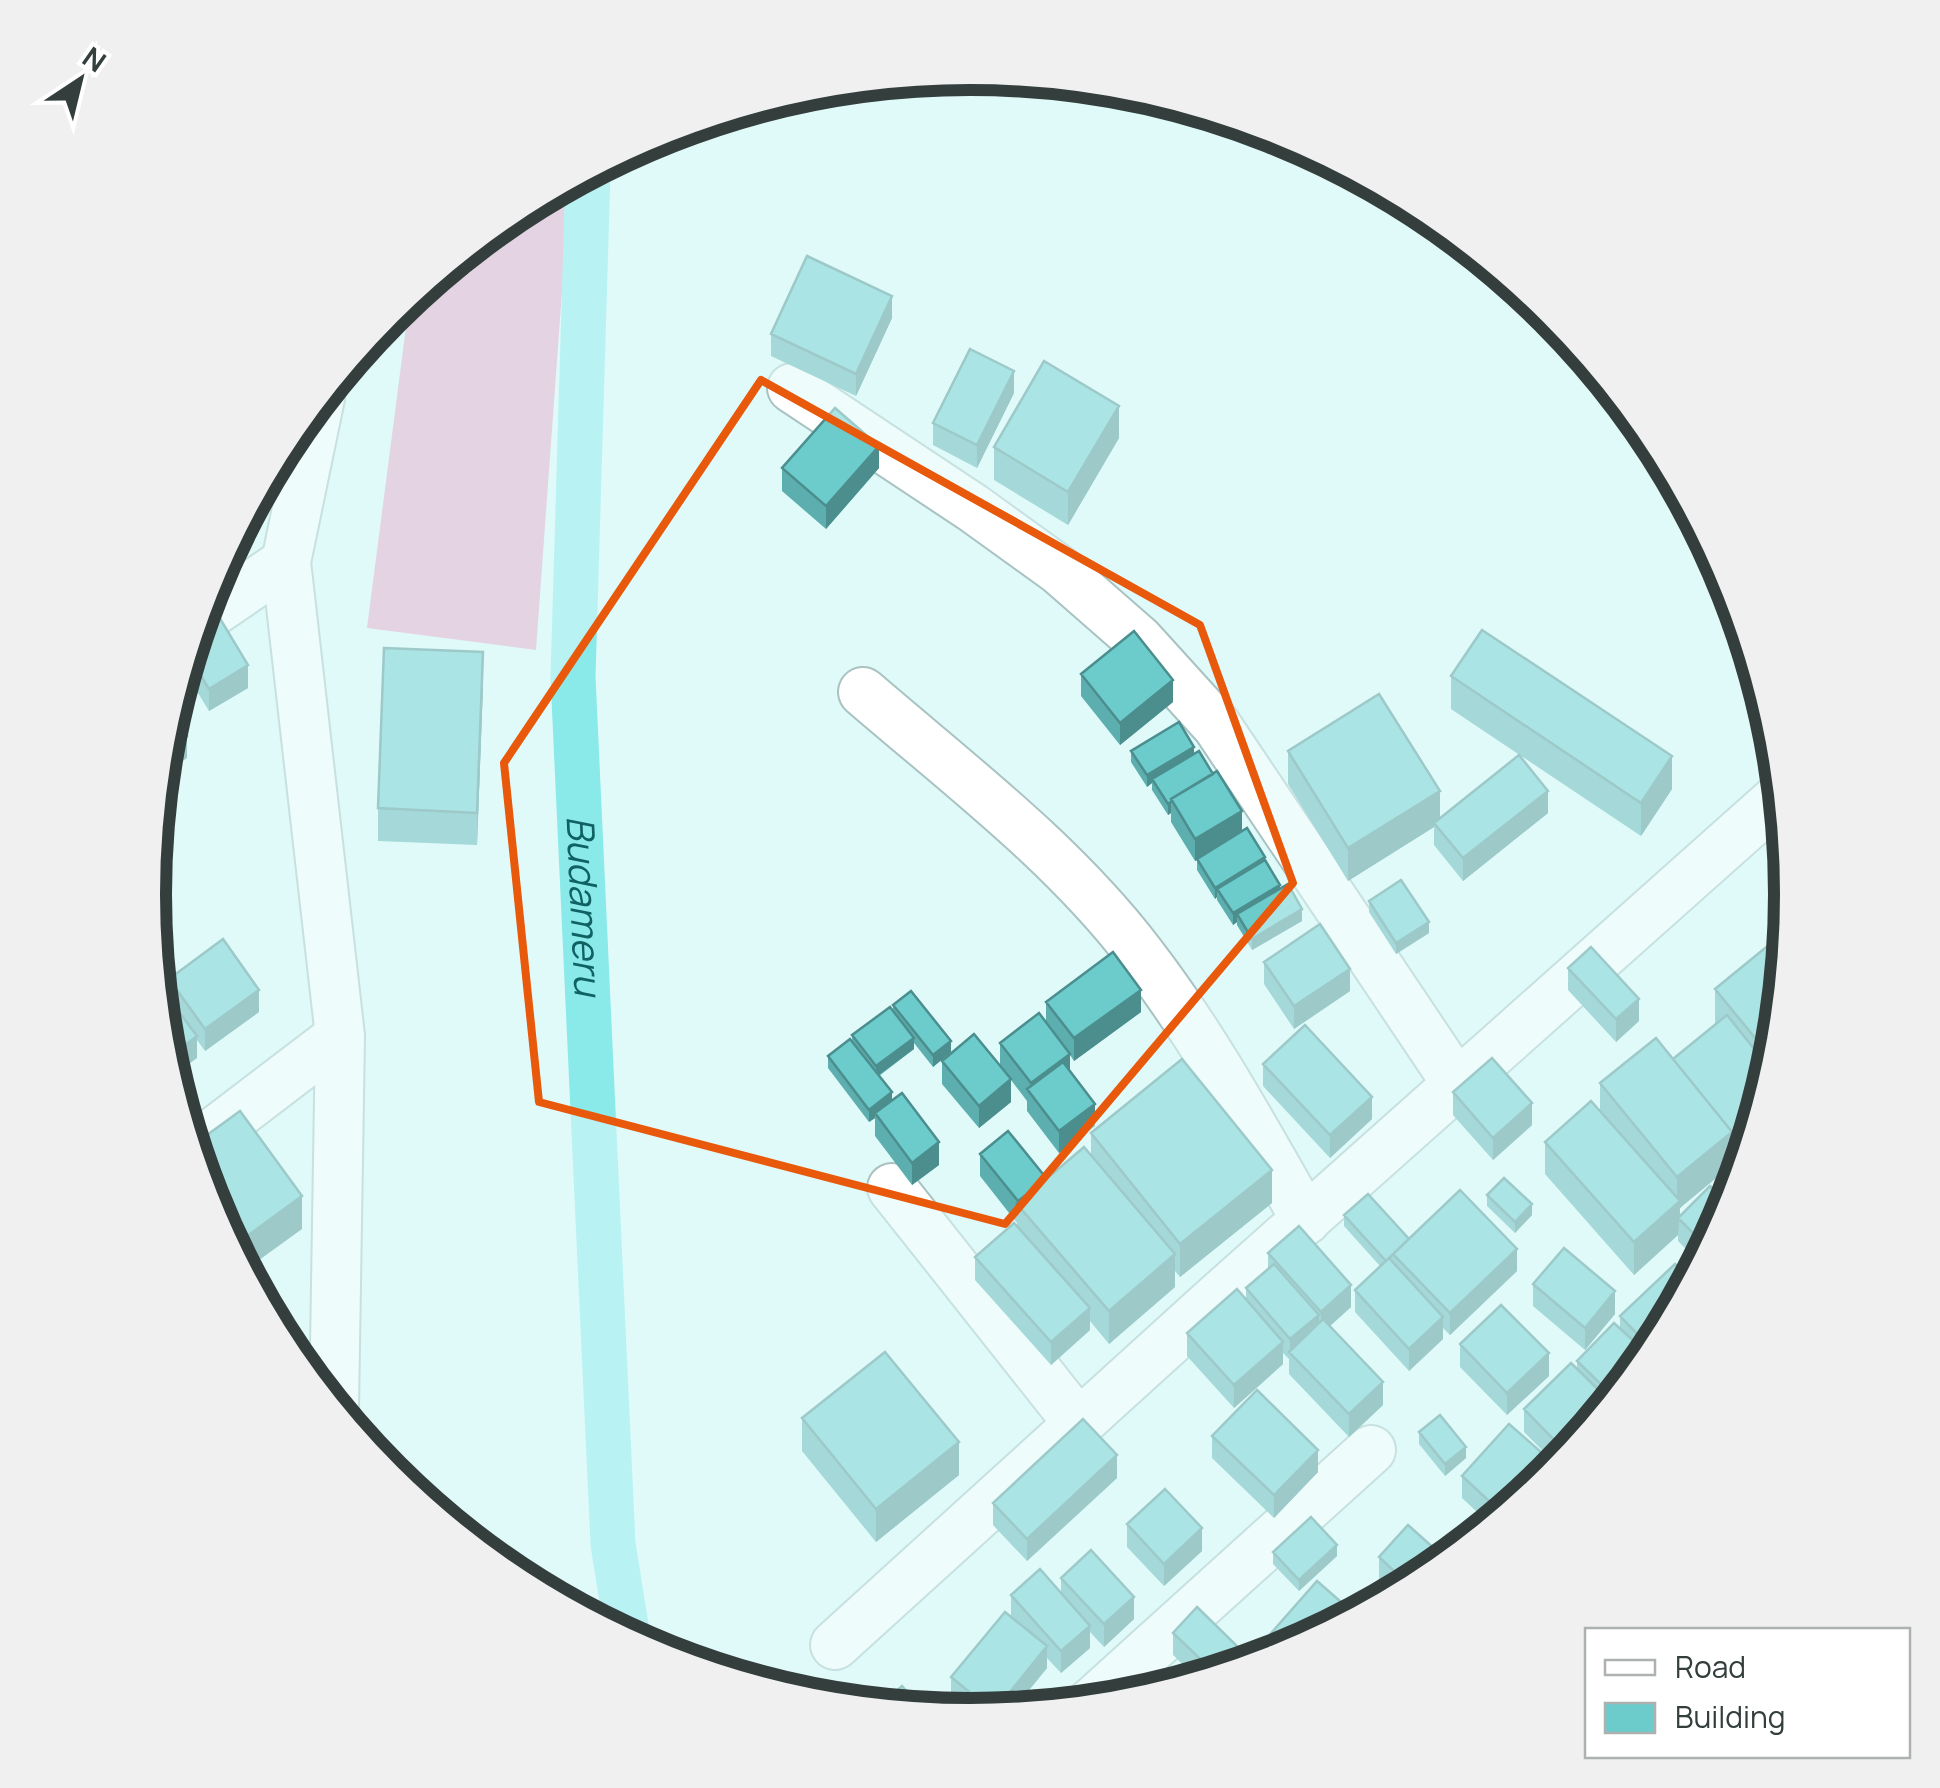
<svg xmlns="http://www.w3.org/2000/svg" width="1940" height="1788" viewBox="0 0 1940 1788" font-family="Manrope,sans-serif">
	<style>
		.forest { fill: #e7a4c8 }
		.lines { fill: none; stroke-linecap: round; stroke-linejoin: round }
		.canal { stroke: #8ae9e9; stroke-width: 45 }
		.minor-casing { stroke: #a9c2c2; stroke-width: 52 }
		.minor { stroke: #fff; stroke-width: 48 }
		.wall { fill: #5dafaf; fill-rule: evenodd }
		.shaded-wall { fill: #4c8e8e }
		.building { fill: #6ccbcb; stroke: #4c8e8e; stroke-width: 2.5 }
		.marked { fill: none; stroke: #e8590c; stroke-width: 8; stroke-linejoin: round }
		.labels { text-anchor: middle; stroke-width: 8; stroke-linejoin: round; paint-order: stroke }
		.water-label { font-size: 38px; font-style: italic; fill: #0f6162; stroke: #fff }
		.rim { fill: none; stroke: #333e3d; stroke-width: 12 }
	</style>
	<rect width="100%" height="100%" fill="#e0fafa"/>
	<path class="forest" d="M570,181l-34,469 -169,-22 43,-332 104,-85z"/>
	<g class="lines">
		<path class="canal" id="s1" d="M588,171l-15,506 40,867 15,94"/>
		<defs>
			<path id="minor" d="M792,388l181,120 86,62 80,70 78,86 240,358
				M320,398l-34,164 54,474 -6,372
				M198,622l88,-60
				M863,692c95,82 200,161 277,262 64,83 114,175 166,266
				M193,1148l147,-112
				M892,1188l187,236
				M835,1645l380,-345 567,-505
				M1090,1704l281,-254"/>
		</defs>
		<use href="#minor" class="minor-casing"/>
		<use href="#minor" class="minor"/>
	</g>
	<path class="wall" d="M892,318l-36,78 -85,-40v-22z
		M1014,393l-37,75 -44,-23v-22z
		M1119,438l-51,87 -74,-45v-33z
		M782,468h97l-53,61 -44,-38z
		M200,615l48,73 -39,23 -25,-41z
		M1081,674l92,28 -53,43 -39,-49z
		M1451,676l221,113 -31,47 -190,-127z
		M483,685l-6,160 -99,-4v-33z
		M1131,751l63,3 48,77 23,29 15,29 22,32 -50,29 -15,-25v-3l-4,3 -16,-25v-3l-2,2 -18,-29v-10l-2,1 -24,-39v-9l-3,2 -16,-25v-7l-5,4 -16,-25z
		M1288,751l152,68 108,-6 -85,68 -29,-36v-18l-86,54 -60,-97z
		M1369,901l60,32 -33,21 -27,-42z
		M1789,924l-13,131 -31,102 -2,1 1,2 -15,49 -29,54 -22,-22v-6l-44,40 -89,-101v-32l55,-31v-28l73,-24 43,-35 -1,-2v-33l56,-45v-5zM1732,1158l4,4 -20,20v10l-36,25v-9z
		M1264,962l86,29 -56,38 -30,-45z
		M1568,968l71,53 -23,21 -48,-52z
		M169,979l90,33 -54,39 -8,-11v18l-28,-60z
		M1046,1002l95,10 -67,49 -4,-6v16l25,55 -36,27 -32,-42v-10l-16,-21v22l-32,26 -37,-44v-23l58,4v-22l46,-20z
		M893,1005l58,47 -18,15 -19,-24v6l-35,27 13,25 47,64 -27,20 -37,-49v-18l-6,4 -41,-54v-12l24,-14v-7l41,-25z
		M1263,1064l109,55 -42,39 -67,-72z
		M1453,1092l79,33 -39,35 -40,-45z
		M1091,1133l181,70 -92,74 -5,-6v16l-66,57 -19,-23v9l-39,35 -76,-85v-23l42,-30v-4l-37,-47v-22l67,25 44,-24z
		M1487,1195l45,20 -17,18 -28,-27z
		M1344,1215l65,24 108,32 -67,64 -7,-7v11l-34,32 -54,-59v-22l25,-24 -36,-40z
		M1268,1253l83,54 -21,19 53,79 -34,32 -60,-63v-15l-6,-6v11l-49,44 -47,-52v-23l59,-34v-11l22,-19z
		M1533,1284l82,30 -30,36 -52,-44z
		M1620,1316l33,35 -95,115 -34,-34v-23l53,-41v-7l43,-33z
		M1460,1344l89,32 -42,39 -47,-48z
		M802,1418l157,57 -83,67 -74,-91z
		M1419,1432l47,26 -21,18 -26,-32z
		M1212,1436l106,36 -44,46 -62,-60z
		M1550,1475l-60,49 -28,-26v-22z
		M1117,1478l-90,83 -34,-36v-22z
		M1127,1524l75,27 -38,35 -37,-39z
		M1273,1552l64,4 -38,35 -26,-27z
		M1379,1557l47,20 -31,17 -16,-14z
		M1061,1578l73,41 -30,28 -14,-15v16l-29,25 -14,-15v10l-35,43 -42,4 -19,-15v-23l60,-60v-22l50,-2z
		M1173,1633l66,34 -41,12 -25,-24z"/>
	<path class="shaded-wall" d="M892,296v22l-36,78v-22z
		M1014,371v22l-37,75v-23z
		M1119,406v32l-51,87v-33z
		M879,446v22l-53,61v-23z
		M249,524v22l-23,6 13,-25z
		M483,652v33l-6,160v-32z
		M248,665v23l-39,23v-22z
		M1173,680v22l-53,43v-22z
		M187,736v22l-27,18 3,-24z
		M1194,747v11l-42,21v4l-5,4v-12z
		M1672,756v33l-31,47v-33z
		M167,777v22l-10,6 3,-24z
		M1440,791v33l-6,-1v4l-86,54v-33z
		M1548,791v22l-85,68v-23z
		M1171,802v11l-3,2v-11z
		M1242,811v22l-47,28v-22z
		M1265,857v11l-48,21v8l-2,2v-11z
		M1280,885v11l-43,18v8l-4,3v-12z
		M1302,909v12l-50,29v-11z
		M1429,922v11l-33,21v-11z
		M1350,969v22l-56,38v-23z
		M259,990v22l-54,39v-22z
		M1141,990v22l-67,49v-23z
		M1639,999v22l-23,21v-23z
		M197,1036v22l-26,19 -5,-18z
		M914,1038v11l-38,28v-11z
		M951,1041v11l-18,15v-12z
		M1070,1054v22l-39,18v-11z
		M1011,1079v23l-32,26v-22z
		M892,1092v12l-17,9v5l-6,4v-12z
		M1372,1097v22l-42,39v-23z
		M1532,1103v22l-39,35v-22z
		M1095,1104v22l-36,27v-22z
		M1754,1127l-9,30 -8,6v-22z
		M1732,1132v33l-52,43 -2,27 -44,40v-33l43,-39v-26z
		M939,1142v23l-27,20v-22z
		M1272,1170v33l-92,74v-33z
		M302,1196v33l-58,42 -12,-24z
		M1532,1204v11l-17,18v-11z
		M1517,1249v22l-67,64v-22z
		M1175,1254v33l-66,57v-33z
		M1351,1285v22l-30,27v-22z
		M1615,1291v23l-30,36v-22z
		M1090,1308v22l-39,35v-23z
		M1319,1315v22l-29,16v-14z
		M1443,1317v22l-34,32v-22z
		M1283,1342v22l-49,44v-23z
		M1549,1353v23l-42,39v-22z
		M1383,1382v23l-34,32v-23z
		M959,1442v33l-83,67v-33z
		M1466,1447v11l-21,18v-12z
		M1318,1450v22l-44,46v-23z
		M1117,1455v23l-90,83v-22z
		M1202,1528v23l-38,35v-22z
		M1337,1545v11l-38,35v-11z
		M1134,1597v22l-30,28v-23z
		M1090,1626v22l-29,25v-22z
		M1047,1646v22l-35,43 -18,2z
		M1239,1648v19l-23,7z"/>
	<path class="building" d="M807,256l85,40 -36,78 -85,-40z
		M970,349l44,22 -37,74 -44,-22z
		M1044,361l75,45 -51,86 -74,-45z
		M835,408l44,38 -53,60 -44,-38z
		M246,513l3,11 -10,3z
		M213,607l35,58 -39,24 -21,-34 12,-40z
		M1482,630l190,126 -31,47 -190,-127z
		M1134,631l39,49 -53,43 -39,-49z
		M384,648l99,4 -6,161 -99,-5z
		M1379,694l61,97 -92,57 -60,-97z
		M171,712l16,24 -24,16 1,-19z
		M1179,722l15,25 -47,28 -16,-24z
		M1199,751l14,23 -42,25 1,2 -4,3 -16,-25z
		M1519,755l29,36 -85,67 -29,-35z
		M161,768l6,9 -7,4z
		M1217,771l25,40 -47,28 -24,-40z
		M1247,828l18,29 -50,31 -18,-29z
		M1265,860l15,25 -47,28 -16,-24z
		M1401,880l28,42 -33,21 -27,-42z
		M1288,884l14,25 -50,30 -15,-25z
		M1320,924l30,45 -56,37 -30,-44z
		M1789,924l-4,33 -14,-18z
		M223,939l36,51 -54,39 -36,-50z
		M1770,944l15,18 -11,99 -59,-72z
		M1591,947l48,52 -23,20 -48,-51z
		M1113,952l28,38 -67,48 -28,-36z
		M158,984l39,52 -31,23 -2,-5z
		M911,991l40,50 -18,14 -40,-50z
		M890,1007l24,31 -38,28 -24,-31z
		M1039,1013l31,41 -39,29 -31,-40z
		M1727,1015l44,55 -17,57 -17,14 -5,-5v-4l-59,-73z
		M1305,1025l67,72 -42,38 -67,-71z
		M974,1034l37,45 -32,27 -37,-45z
		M1656,1038l76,94 -55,45 -77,-94z
		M850,1039l42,53 -23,18 -41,-54z
		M1492,1058l40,45 -39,35 -40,-46z
		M1182,1059l90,111 -92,74 -89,-111z
		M1063,1062l32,42 -36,27 -32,-42z
		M902,1093l37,49 -27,21 -37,-50z
		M1591,1101l89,100 -46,41 -89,-100z
		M240,1111l62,85 -70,51 -21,-39 -19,-62z
		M1008,1131l39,48 -29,22 -38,-47z
		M1084,1147l91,107 -66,57 -92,-107z
		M1741,1157l3,3 -12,38 -16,-16z
		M1504,1178l28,26 -17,18 -28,-27z
		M1710,1186l20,20 -22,42 -30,-30z
		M1460,1190l57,59 -67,64 -57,-59z
		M1368,1194l41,45 -23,22 -42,-46z
		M1014,1223l76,85 -39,34 -76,-85z
		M1299,1226l52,59 -30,27 -53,-59z
		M1564,1248l51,43 -30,37 -52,-44z
		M1389,1258l54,59 -34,32 -54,-59z
		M1274,1264l45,51 -29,24 -44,-51z
		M1675,1264l16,16 -38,70 -33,-34z
		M1237,1289l46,53 -49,43 -47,-52z
		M1501,1305l48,48 -42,40 -47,-49z
		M1323,1319l60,63 -34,32 -60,-62z
		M1614,1323l35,32 -35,42 -37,-36z
		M885,1352l74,90 -83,67 -74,-91z
		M1571,1363l40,39 -43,52 -44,-45z
		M1257,1390l61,60 -44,45 -62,-59z
		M1440,1415l26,32 -21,17 -26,-32z
		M1083,1419l34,36 -90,84 -34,-36z
		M1509,1424l49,43 -8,8 -47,39 -41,-38z
		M1165,1489l37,39 -38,36 -37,-40z
		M1311,1517l26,28 -38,35 -26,-28z
		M1408,1525l39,35 -21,17 -16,9 -31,-29z
		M1091,1550l43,47 -30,27 -43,-46z
		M1040,1569l50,57 -29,25 -50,-56z
		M1317,1581l39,34 -72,38 -41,12z
		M1197,1607l42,41 -23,26 -43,-41z
		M1005,1612l42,34 -53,66 -43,-35z
		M902,1686l22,25 -45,-4z"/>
	<path d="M0 0H1940V1788H0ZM761,380l439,245 93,258 -288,341 -466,-122 -35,-339z" fill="#e0fafa" fill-opacity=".55" fill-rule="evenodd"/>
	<path class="marked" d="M761,380l439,245 93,258 -288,341 -466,-122 -35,-339z"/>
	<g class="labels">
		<g class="water-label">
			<text dy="13" stroke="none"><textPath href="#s1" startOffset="735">Budameru</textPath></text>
		</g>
	</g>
	<path d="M0 0H1940V1788H0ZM166 894a804 804 0 1 1 1608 0a804 804 0 1 1-1608 0Z" fill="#eff0ef" fill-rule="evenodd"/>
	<path class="rim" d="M166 894a804 804 0 1 1 1608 0a804 804 0 1 1-1608 0Z"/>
	<rect x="1585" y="1628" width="325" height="130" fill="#ffffff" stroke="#adb2b1" stroke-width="2.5"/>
	<rect x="1605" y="1660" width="50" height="15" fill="#ffffff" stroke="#adb2b1" stroke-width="2.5"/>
	<text x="1675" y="1678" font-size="30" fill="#333e3d">Road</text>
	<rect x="1605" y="1703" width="50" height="30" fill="#6ccbcb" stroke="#adb2b1" stroke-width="2.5"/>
	<text x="1675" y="1728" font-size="30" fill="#333e3d">Building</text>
	<g transform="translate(80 80) rotate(35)" stroke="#ffffff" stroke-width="8" paint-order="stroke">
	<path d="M0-8L18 38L0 25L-18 38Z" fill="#333e3d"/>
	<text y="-15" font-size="28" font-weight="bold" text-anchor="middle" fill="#333e3d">N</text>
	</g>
</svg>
